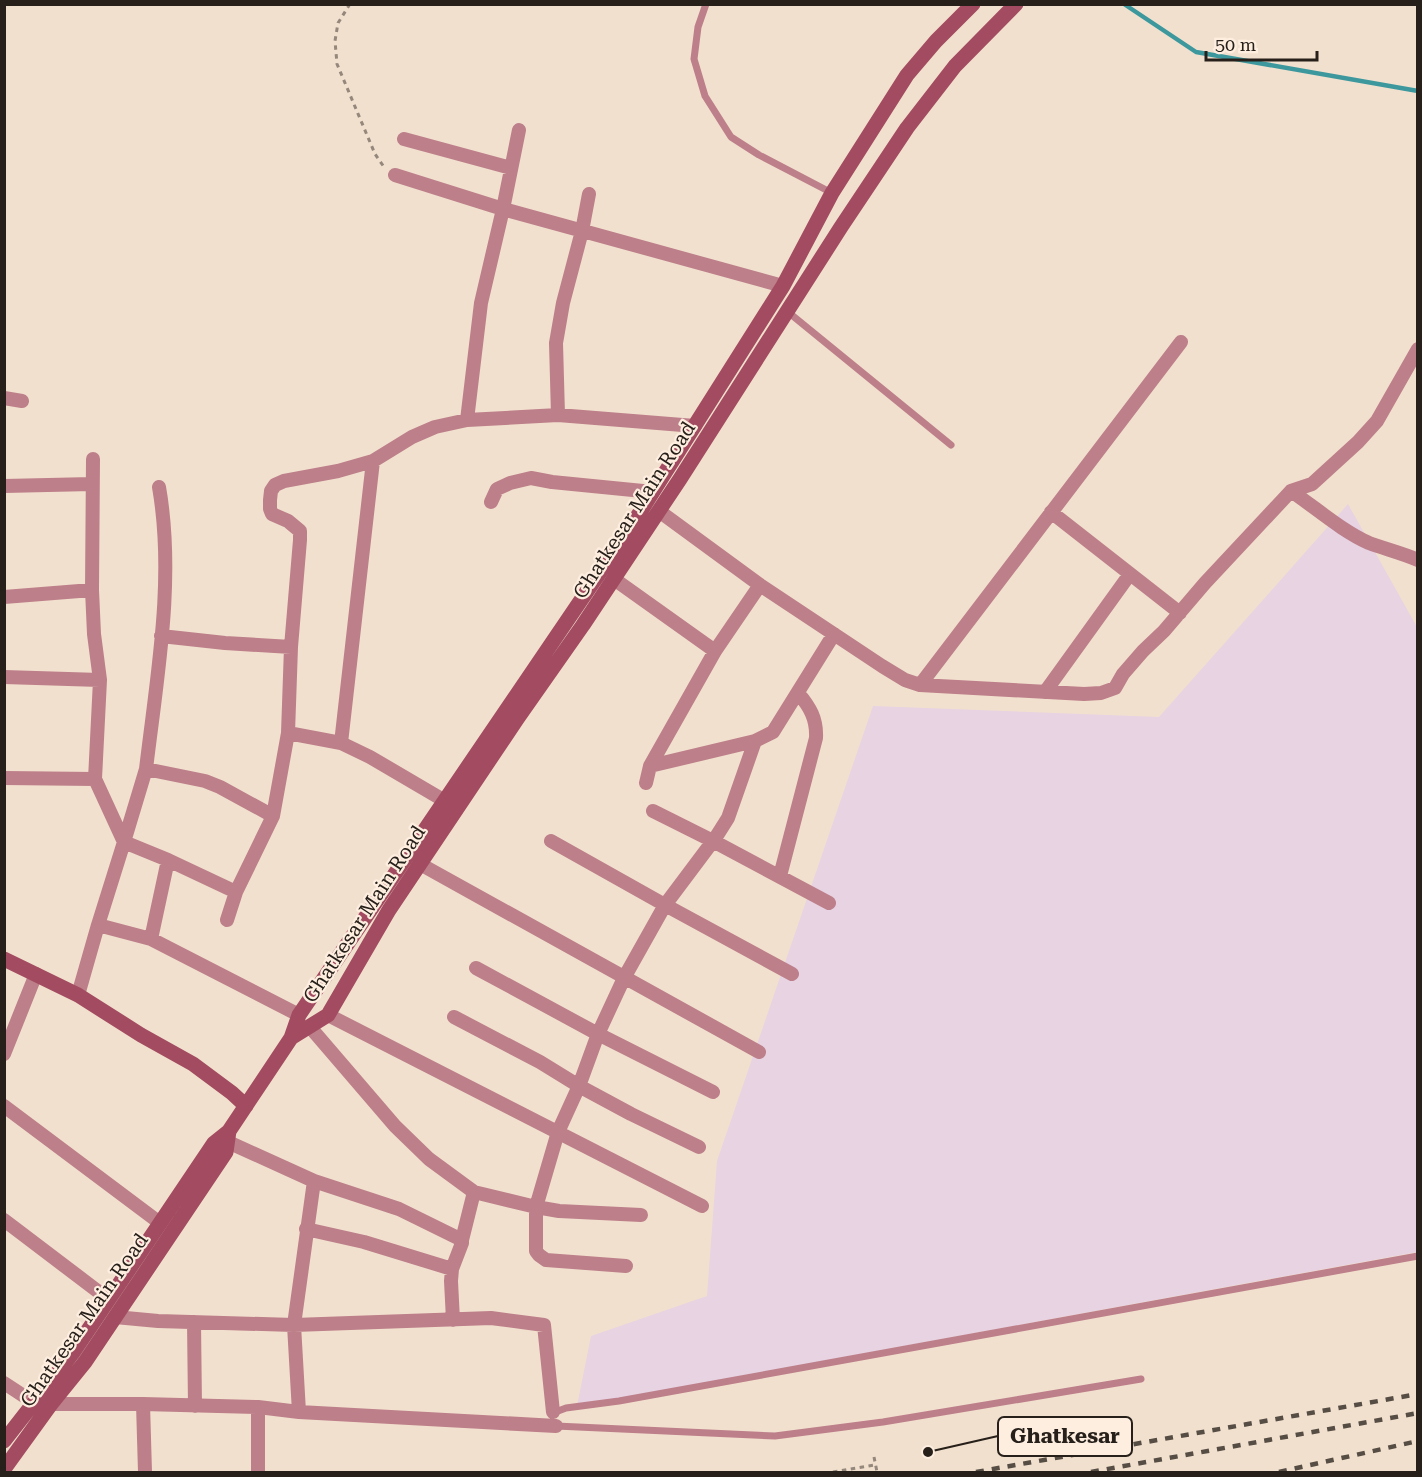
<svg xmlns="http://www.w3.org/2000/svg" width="1422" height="1477" viewBox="0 0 1422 1477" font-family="'Roboto Serif',serif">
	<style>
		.industrial { fill: #e7d3e2 }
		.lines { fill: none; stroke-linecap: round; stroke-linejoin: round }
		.stream { stroke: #3d989e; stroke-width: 4.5 }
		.path { stroke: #94877b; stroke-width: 3; stroke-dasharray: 4.5 4.5; stroke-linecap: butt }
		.lane { stroke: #bd7f8a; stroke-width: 7 }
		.street { stroke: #bd7f8a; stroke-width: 14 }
		.secondary { stroke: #a34b60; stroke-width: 15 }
		.rail { stroke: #564d44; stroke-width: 4.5; stroke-dasharray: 8 8; stroke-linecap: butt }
		.labels { text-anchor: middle; stroke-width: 4.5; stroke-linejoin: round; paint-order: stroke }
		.street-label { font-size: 20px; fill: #27201a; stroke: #fdeee0 }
		.leader { fill: none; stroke: #27201a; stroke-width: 2 }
		.callout-dot { fill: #27201a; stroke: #fdeee0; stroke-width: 2 }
		.callout { fill: #fdeee0; stroke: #27201a; stroke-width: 2 }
		.callout-label { font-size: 21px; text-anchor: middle; font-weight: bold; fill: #27201a }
	</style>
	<rect width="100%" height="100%" fill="#f2e0ce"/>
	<path class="industrial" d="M1348,504l69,123v625l-840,154 14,-70 116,-40 10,-135 156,-455 286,11z"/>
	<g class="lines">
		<path class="stream" d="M1124,4l72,48 222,39"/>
		<path class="path" d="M350,4l-12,19 -3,18 2,23 38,90 9,13
			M874,1457l3,15
			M833,1472l42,-7"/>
		<path class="lane" d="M706,4l-8,23 -4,32 11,37 26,41 28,18 73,38
			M788,312l163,133
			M553,1413l13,-5 53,-7 799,-145
			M556,1424v2l219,10 108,-14 258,-43"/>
		<path class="street" d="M519,130l-16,79 280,77
			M404,139l107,29
			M395,175l108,34 -22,94 -14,117
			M4,398l18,3
			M558,415l-2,-72 7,-40 19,-72 7,-37
			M93,459l-1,131 2,44 6,46 -5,99 29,63 22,-73 59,12 15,6 53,29
			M4,486l88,-2
			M1291,491l21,-7 46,-42 19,-21 41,-72
			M491,502l6,-13 13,-6 21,-5 21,4 101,10
			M659,511l101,74 122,81 23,14 15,5 164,9 17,-1 14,-5 8,-14 20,-23 21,-20 41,-48 86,-92c25,17 51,40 78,52 16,6 33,10 49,17
			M1051,512l129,101
			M614,579l101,72
			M4,597l88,-7
			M161,636l64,7 66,4 -3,86
			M291,647l9,-107v-9l-12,-10 -16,-7 -2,-5v-9l1,-9 4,-6 9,-4 54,-10 35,-10 39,-24 23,-10 32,-7 91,-5 137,11
			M4,677l96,3
			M920,685l261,-343
			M1045,692l85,-118
			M341,743l32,-282
			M650,766l105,-25
			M146,769c11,-93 29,-190 13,-282
			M4,778l91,1
			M646,783l4,-17 65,-115 45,-66
			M653,811l60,30 116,62
			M551,841l114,64 127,69
			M168,860l68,32
			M420,864l339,188
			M780,876l36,-138c1,-19 -6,-31 -18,-45
			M227,920l9,-28 37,-76 15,-83 53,10 29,14 75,44
			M98,925l26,-83 44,18 -17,79
			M476,968l122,66 115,58
			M78,995l20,-70 53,14 148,76
			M328,1015l374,191
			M454,1017l86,45 39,24 52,28 68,33
			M310,1027l85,99 34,33 45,33 62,15 23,4 82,4
			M4,1054l32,-80
			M4,1106l156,117
			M228,1142l86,39 85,28 63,31v3l-10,26 -1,12 2,39
			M4,1220l104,79
			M306,1229l58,13 88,27
			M462,1240l12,-48
			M626,1266l-80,-6 -7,-5 -3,-4v-44l22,-75 21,-46 19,-52 26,-56 41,-73 51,-68 12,-19 27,-77 18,-9 61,-98
			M115,1317l43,4 136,4 197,-7 53,7 9,87
			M194,1322l1,84
			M4,1383l29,19 18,2h92l115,3 41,5 257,14
			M143,1404l2,68
			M258,1407v65
			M299,1412l-5,-87 20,-144"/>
		<path class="secondary" d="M4,959l74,36 63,40 52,29 39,29 14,13
			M291,1038l37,-23 61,-105 128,-191 66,-94 97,-146 161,-252 66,-99 48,-62 61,-62
			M4,1441l68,-87 142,-211 15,-12 62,-93 8,-23 331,-487 153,-242 49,-93 75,-118 29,-34 37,-37
			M4,1469l47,-65 34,-42 141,-210 3,-21"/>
		<path class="rail" d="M976,1472l442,-78
			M1091,1472l327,-59
			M1279,1472l139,-31"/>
	</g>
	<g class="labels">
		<g class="street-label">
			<text transform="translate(634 510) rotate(-57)" y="7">Ghatkesar Main Road</text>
			<text transform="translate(364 914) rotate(-57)" y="7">Ghatkesar Main Road</text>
			<text transform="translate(84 1320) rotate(-55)" y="7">Ghatkesar Main Road</text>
		</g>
	</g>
	<path class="leader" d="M928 1452L998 1436"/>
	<circle class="callout-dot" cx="928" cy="1452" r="6"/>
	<rect class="callout" x="998" y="1417" width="134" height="39" rx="6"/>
	<g class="callout-label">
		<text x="1065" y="1443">Ghatkesar</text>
	</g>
	<rect width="1422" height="1477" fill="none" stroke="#27201a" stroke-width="12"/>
	<path d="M1206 51v9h111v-9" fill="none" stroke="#27201a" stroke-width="3"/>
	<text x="1215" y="51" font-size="18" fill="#27201a" stroke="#fdeee0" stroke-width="4.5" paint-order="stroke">50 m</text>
</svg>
